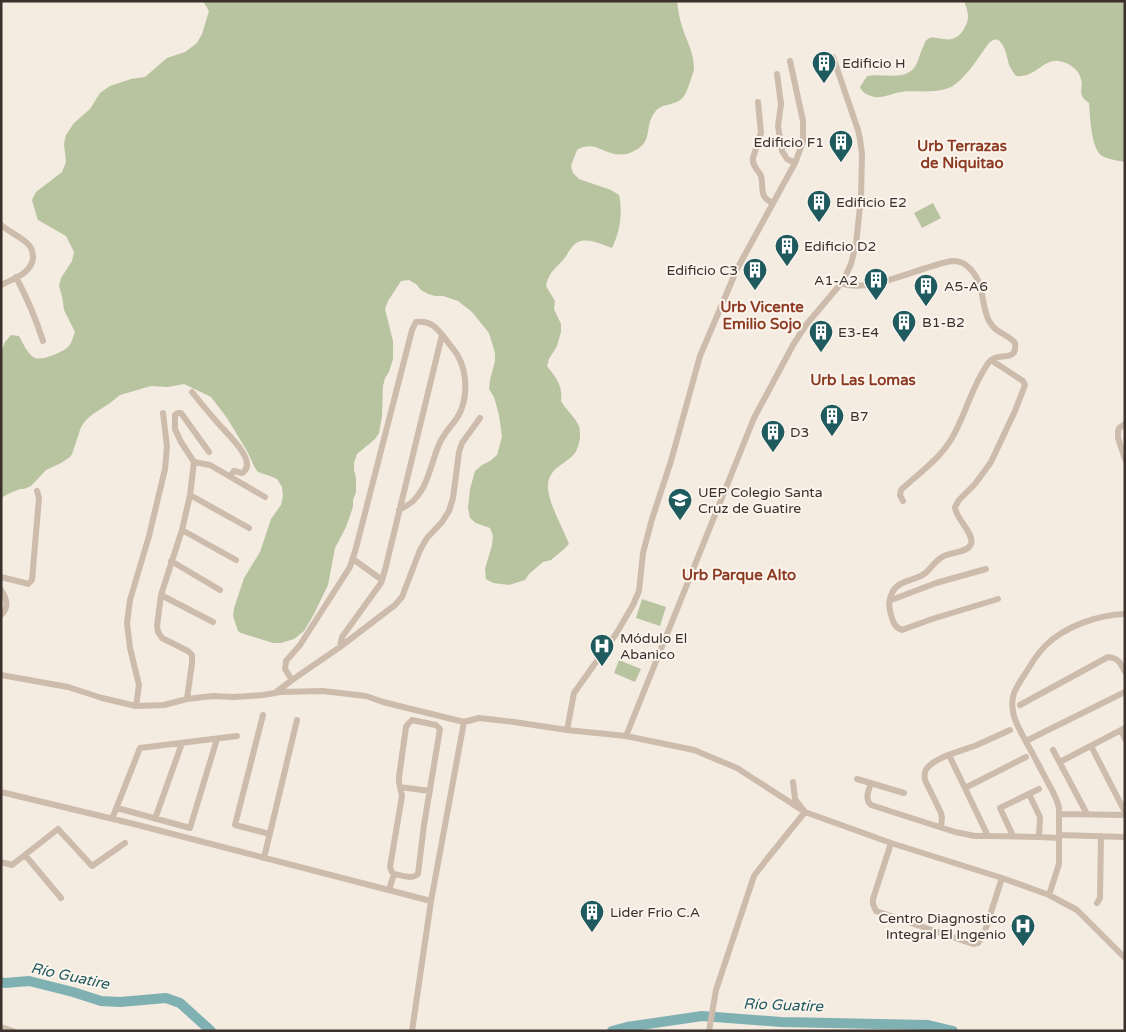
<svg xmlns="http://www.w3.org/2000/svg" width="1126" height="1032" viewBox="0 0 1126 1032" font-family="'Varela Round',sans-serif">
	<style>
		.green { fill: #b8c4a0 }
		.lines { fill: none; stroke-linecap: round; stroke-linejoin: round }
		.river { stroke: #7fb0b2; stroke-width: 10 }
		.minor { stroke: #cdbbac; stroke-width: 6 }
		.labels { text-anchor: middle; stroke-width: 4; stroke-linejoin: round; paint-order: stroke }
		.poi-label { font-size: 14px; fill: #3b302b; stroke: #fbf5ee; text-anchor: start }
		.neighbourhood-label { font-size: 15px; font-weight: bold; fill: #8c3b22; stroke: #fbf5ee }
		.water-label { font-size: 15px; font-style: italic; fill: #1f5a5e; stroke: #fbf5ee }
	</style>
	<rect width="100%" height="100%" fill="#f4ebe1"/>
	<path class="green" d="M203,1h474c1,11 4,24 8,34 4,10 9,21 9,33 0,4 -3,10 -4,14 -2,5 -3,10 -6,14 -8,11 -22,6 -29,16 -12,15 0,30 -23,40 -21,9 -33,-10 -48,-5 -3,0 -5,2 -7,3l-6,16 2,7 6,6 32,11 8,5c4,17 1,37 -7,53 -12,-4 -30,-14 -40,-1 -4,4 -5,9 -9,13 -9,10 -14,12 -17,26l9,15 -1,8 7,15v8l-4,14 -8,13 -2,7c9,12 16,19 14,35 5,9 14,16 18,25 1,4 1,8 1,12 -1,5 -2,10 -5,15 -8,11 -26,14 -27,32 -1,16 15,43 21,59l-6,6 -12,10 -8,2 -14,12 -4,6 -16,5 -16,-2 -7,-4 -1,-10 7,-24 1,-9 -3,-8 -14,-5 -6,-5 -2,-10 2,-19 5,-18 7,-6 8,-4 7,-6 5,-18 -3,-22 -5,-18 -5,-8 1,-9 5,-19v-8l-6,-20 -17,-21 -14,-11 -15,-5h-8l-7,-2 -7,-4 -5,-6 -7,-4 -8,1 -13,20 -3,8 8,32v18l-4,13 -4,6 -2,8 -1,30 -3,17 -4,6 -18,15 -3,9v7l2,8v14l-3,8v7l-7,20 -11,21 -7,37 -14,29 -10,17 -10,8 -13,4h-8l-32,-10 -3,-2 -5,-15 1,-8 10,-30 16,-26 11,-33 10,-14 2,-9 -1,-9 -5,-8 -7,-3 -12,-4 -3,-4 -8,-17 -20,-33 -16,-21 -27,-13 -16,3 -17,-1 -31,9 -10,8 -17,11 -7,6 -5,7 -9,27 -2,3 -9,6 -15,7 -15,16 -7,3h-4l-12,5 -7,4v-145l4,-11 6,-7 8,1c4,7 9,19 16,22 7,3 28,-6 33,-11 4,-4 5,-10 7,-15l-11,-22 -2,-14 -3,-10 2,-8 11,-17 2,-9 -8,-16 -28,-16 -2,-6 -4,-14 4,-8 26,-20 4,-10 -2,-18 2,-9 8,-12 16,-14 10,-16 10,-7 21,-7 14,-2 22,-19 18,-6 12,-9 5,-9 7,-23z
		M964,1h161v161c-7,-1 -17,-3 -23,-6 -11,-7 -12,-41 -13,-53 -13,-9 -5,-13 -8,-24 -2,-10 -13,-17 -23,-18 -15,-2 -22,17 -42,15 -3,-4 -5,-7 -7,-11 -2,-9 -7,-35 -20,-22 -10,13 -23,36 -38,44 -14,7 -35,3 -50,5 -8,1 -17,6 -26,5 -6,-1 -13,-4 -15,-10l7,-11c11,-2 23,1 35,-1 17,-4 15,-17 22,-30 0,-1 2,-5 4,-6 8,-6 25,11 37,-12 5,-9 3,-16 -1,-26z
		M933,203l8,15 -19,10 -8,-15z
		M642,599l24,8 -6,19 -24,-8z
		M619,660l22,9 -6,13 -21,-9z"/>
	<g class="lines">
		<path class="river" d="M1,982l4,1 24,-2 44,11 28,9 19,1 46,-4 14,5 31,28
			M612,1031l15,-4 75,-11 79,6 147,3 25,6"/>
		<path class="minor" d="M777,74l4,30 -3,22 4,25 5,8 8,4
			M758,102l3,31 -8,25c-1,9 5,11 8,18 2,6 0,14 3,20 2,4 5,5 9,7
			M1,225c8,7 19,11 27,19 3,3 5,9 5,14 -1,15 -20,21 -32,27
			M16,277c11,21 20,42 27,64
			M841,283c26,12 83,-18 111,-22 5,0 11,1 15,5 19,16 13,37 22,55 8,14 18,12 26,22 3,21 -18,8 -26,19 -17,23 -23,52 -37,76 -13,22 -33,35 -51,52l-1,5 3,6
			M991,360l32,21 2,4 -10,26 -24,51 -16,22 -16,16 -4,7c0,11 20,27 16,37 -3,9 -20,8 -27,12 -9,4 -13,13 -20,18 -10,7 -26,6 -32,19 -4,8 -3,14 -1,22 2,7 4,13 11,15l30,-11 66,-20
			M192,392c8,10 16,20 25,30 7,9 43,40 25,51l-8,-2 -4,5
			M1125,424l-6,4 -1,4v6l7,21
			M194,462l16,3 55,32
			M190,495l59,33
			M182,530l54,30
			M353,559l29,21
			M171,561l49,29
			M1,577l24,6 3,1 4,-4 7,-82 -2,-7
			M1,590c6,8 8,18 0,25
			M161,595l52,27
			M890,598l4,1 42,-16 50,-14
			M340,647l2,-10 39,-54 4,-13 57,-235
			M1,675l67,12 34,11 34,8 28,-1 23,-6 26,-3 21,1 29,-2 17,-3 43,-1 43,5 17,6 81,20 15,-4 35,4 53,8 59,6 68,14 43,18 68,44 86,31 111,35 47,17 28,15 48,48
			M292,680l-7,-11 1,-8 14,-16 50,-78 6,-19 56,-218 4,-8c14,-2 20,5 28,15 4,6 10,12 14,19 10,18 10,45 -1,62 -7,10 -15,17 -19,29 -7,17 -10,38 -23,52 -4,5 -11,8 -16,11
			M275,693l17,-13 48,-33 55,-42 7,-8 18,-47 7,-12 15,-16 7,-11 4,-13 6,-46 3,-9 18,-25
			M187,699l5,-36v-8l-4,-4 -26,-13 -4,-6 -1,-6 4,-31 21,-65 8,-35 4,-33 -13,-20 -6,-13v-14l3,-2h3l28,39
			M1020,705l88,-48c11,1 13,7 17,15
			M136,706l3,-21 -9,-37 -3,-25 3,-23 19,-64 16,-67 2,-22 -4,-34
			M263,715l-28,110 35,9
			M412,720l24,5 4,4 -16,96 -6,49c-6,6 -16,1 -24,0l-2,-2 -2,-5 12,-71 -3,-14v-5l7,-50 2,-3z
			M567,730l7,-37 42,-59 17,-29 6,-14 4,-38 9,-34 19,-58 29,-105 37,-87 58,-106 8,-21v-21l-13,-60
			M1121,730l4,9
			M626,736l128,-318 39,-73 13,-20 32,-38 7,-10 6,-13 5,-20 5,-47 1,-43 -2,-15 -2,-9 -25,-73
			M1026,741l99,-49
			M1091,746l34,66
			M1053,750l34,64
			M949,755l39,81 51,1 20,1
			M1060,762l65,-34
			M857,779l47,14
			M871,783c-2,7 -7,16 0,22l84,27 20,4h13
			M400,787l30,4
			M965,788l61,-31
			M1,792l133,32 297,77
			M1029,794l11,23 -1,20
			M117,808l73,20 27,-89
			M1060,814l65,1
			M112,819l28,-71 97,-12
			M155,819l27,-76
			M941,827l1,-9 -1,-5 -16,-33c-1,-5 -1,-10 4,-14 12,-11 33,-15 48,-21 11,-5 22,-10 33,-15
			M1059,835l66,2
			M1013,836l-13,-28 39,-19
			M891,843l-18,56v5l3,7 97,33 5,-1 6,-9 18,-56
			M25,855l36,43
			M264,858l33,-138
			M1,862l11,3 46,-36 34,37 33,-23
			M389,890l5,-16
			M1049,895l10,-31v-56c-2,-11 -9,-21 -14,-31 -7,-13 -13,-25 -20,-37 -4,-8 -9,-16 -11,-24 -5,-19 1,-27 11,-42 6,-10 12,-20 20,-28 20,-20 53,-31 80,-32
			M1097,903l3,-5 1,-62
			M1,1027l12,4
			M412,1031l19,-130 33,-179
			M709,1031l7,-41 38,-114 13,-17 38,-47 -10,-13 -2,-17"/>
	</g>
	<defs>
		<symbol id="building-pin" viewBox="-11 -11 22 30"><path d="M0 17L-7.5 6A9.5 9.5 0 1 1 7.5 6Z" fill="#1f5a5e" stroke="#fbf5ee"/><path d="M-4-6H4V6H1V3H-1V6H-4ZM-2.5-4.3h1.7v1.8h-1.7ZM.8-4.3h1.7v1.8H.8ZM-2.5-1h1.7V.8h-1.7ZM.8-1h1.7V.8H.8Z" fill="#fff"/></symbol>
		<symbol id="school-pin" viewBox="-11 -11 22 30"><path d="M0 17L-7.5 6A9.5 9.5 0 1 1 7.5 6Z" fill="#1f5a5e" stroke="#fbf5ee"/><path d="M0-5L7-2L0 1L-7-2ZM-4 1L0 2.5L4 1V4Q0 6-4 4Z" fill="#fff"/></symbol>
		<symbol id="hospital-pin" viewBox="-11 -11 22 30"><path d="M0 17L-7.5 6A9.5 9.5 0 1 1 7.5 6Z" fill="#1f5a5e" stroke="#fbf5ee"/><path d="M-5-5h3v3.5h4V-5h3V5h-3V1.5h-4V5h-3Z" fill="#fff"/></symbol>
	</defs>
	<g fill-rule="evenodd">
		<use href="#building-pin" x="810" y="49" width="28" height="38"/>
		<use href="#building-pin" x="827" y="128" width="28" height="38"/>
		<use href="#building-pin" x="805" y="188" width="28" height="38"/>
		<use href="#building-pin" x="773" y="232" width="28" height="38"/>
		<use href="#building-pin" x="741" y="256" width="28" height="38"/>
		<use href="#building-pin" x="862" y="266" width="28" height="38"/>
		<use href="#building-pin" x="912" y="272" width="28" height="38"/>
		<use href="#building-pin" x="890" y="308" width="28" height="38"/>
		<use href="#building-pin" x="807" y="318" width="28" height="38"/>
		<use href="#building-pin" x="818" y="402" width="28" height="38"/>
		<use href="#building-pin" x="759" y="418" width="28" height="38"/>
		<use href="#school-pin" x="666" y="486" width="28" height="38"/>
		<use href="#hospital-pin" x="588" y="632" width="28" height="38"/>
		<use href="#building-pin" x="578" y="898" width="28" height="38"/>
		<use href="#hospital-pin" x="1009" y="912" width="28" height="38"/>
	</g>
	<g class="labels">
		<g class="poi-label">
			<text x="842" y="68">Edificio H</text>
			<text x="824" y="147" text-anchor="end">Edificio F1</text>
			<text x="836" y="207">Edificio E2</text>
			<text x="804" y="251">Edificio D2</text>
			<text x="738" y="275" text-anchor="end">Edificio C3</text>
			<text x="858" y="285" text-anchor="end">A1-A2</text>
			<text x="944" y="291">A5-A6</text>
			<text x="922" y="327">B1-B2</text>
			<text x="838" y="337">E3-E4</text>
			<text x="850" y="421">B7</text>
			<text x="790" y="437">D3</text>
			<text x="698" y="497">UEP Colegio Santa<tspan x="698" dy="16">Cruz de Guatire</tspan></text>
			<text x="620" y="643">Módulo El<tspan x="620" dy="16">Abanico</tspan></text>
			<text x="610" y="917">Lider Frio C.A</text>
			<text x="1006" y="923" text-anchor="end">Centro Diagnostico<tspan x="1006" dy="16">Integral El Ingenio</tspan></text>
		</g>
		<g class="neighbourhood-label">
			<text x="962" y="151">Urb Terrazas<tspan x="962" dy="17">de Niquitao</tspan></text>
			<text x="762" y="312">Urb Vicente<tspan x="762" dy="17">Emilio Sojo</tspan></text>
			<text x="863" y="385">Urb Las Lomas</text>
			<text x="739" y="580">Urb Parque Alto</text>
		</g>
		<g class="water-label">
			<text transform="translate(70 976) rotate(12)" y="5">Río Guatire</text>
			<text transform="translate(783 1005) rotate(2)" y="5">Río Guatire</text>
		</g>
	</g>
	<rect width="1126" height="1032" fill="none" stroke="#3b302b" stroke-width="5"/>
</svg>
